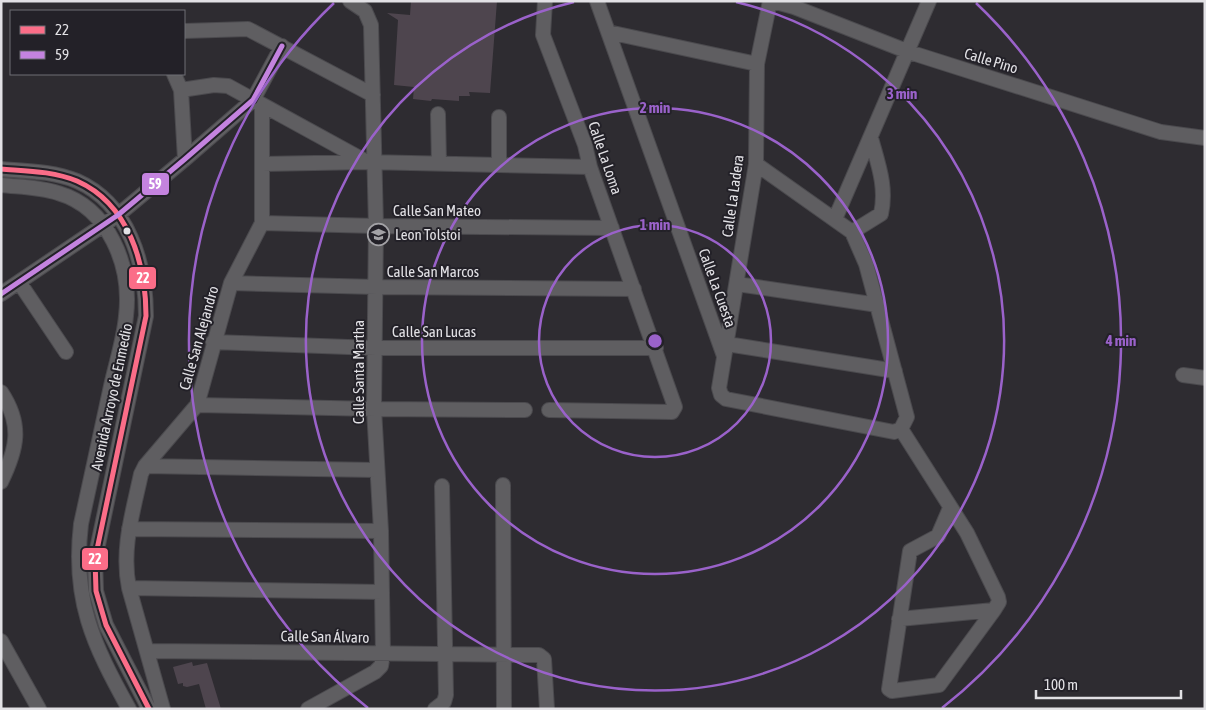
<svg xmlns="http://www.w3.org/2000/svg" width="1206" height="710" viewBox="0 0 1206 710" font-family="'Asap Condensed',sans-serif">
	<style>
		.building { fill: #4e454e }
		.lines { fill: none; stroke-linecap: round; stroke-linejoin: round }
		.minor-casing { stroke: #4b4a4e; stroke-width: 16 }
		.minor { stroke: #5f5e61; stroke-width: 14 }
		.bus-1-casing { stroke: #232128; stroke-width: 9 }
		.bus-2-casing { stroke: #232128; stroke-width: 9 }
		.bus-1 { stroke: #fb6d88; stroke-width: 5 }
		.bus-2 { stroke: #c483df; stroke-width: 5 }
		.ring { fill: none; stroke: #9a62ca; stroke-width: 2.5 }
		.bus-dot { fill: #e2e1e5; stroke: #232128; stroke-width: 2 }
		.labels { text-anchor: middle; stroke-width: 4; stroke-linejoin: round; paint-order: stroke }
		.street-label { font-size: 15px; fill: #e2e1e5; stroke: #232128 }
		.poi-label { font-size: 15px; fill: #e2e1e5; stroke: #232128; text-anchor: start }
		.centre { fill: #9a62ca; stroke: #232128; stroke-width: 2.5 }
		.ring-label { font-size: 15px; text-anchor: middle; font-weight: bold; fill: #9a62ca; stroke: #232128; stroke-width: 4; stroke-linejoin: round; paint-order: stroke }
		.line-badge { stroke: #232128; stroke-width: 2 }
		.badge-label { font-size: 14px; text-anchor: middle; font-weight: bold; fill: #fff }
	</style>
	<rect width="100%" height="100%" fill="#2e2c31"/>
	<path class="building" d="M411,1h86l-7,92 -21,-1 1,4h-11v5l-27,-2 -1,2 -18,-2 1,-12 -20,-2 4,-65 -11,-7 23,2z
		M192,662l1,4 14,-3 14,46h-15l-7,-25 -12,3 -4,-1v-3l-5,1 -5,-17z"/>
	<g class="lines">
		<defs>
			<path id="minor" d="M545,1l-2,34 42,110 5,22 85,240 -3,5 -123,-2
				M597,1l127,355
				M772,1l22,6 115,45 252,80 44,6
				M184,31l64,-2 125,66
				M608,32l149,32
				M174,74l7,16 4,69
				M181,90l33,-5 14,1 137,75
				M438,114l1,50
				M262,164l105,-2 223,5
				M499,164v-47
				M756,164l96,68 14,32 41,153 -6,12 -7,3 -168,-33 -5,-4 -2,-7 37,-224 1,-100 13,-63
				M1,169c25,2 52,2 76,12 52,23 69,83 69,135l-51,243 1,32 10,34 43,84
				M1,185c19,2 39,2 57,8 51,15 74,73 68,123 -2,23 -10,47 -15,70 -10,46 -20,92 -30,138 -9,76 12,120 48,185
				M835,219l94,-218
				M262,223l114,3 236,2
				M852,232l29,-18c6,-27 -3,-50 -10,-76
				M19,282l47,70
				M231,283l145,4 258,2
				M737,284l141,21
				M1,294l117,-79 67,-56 68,-59 29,-54
				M213,342l162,6h281
				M727,344l168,27
				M1183,375l22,3
				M1,392c22,33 16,57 0,90
				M197,405l177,4 151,1
				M145,466l231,4
				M503,485l1,224
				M950,508l-12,28 -28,15 -21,138 3,2 47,-6 55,-75
				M129,529l252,2
				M129,588l253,4
				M899,619l95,-9 5,-8 -1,-5 -31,-64 -66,-104
				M1,641l38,68
				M147,651l392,4 5,4 3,50
				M163,709l-34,-121c-8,-39 4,-76 12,-114l4,-8 52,-61 34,-122 31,-60v-117
				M308,709l67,-37 6,-6 2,-12 -2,-123 -7,-122 2,-183 -5,-201 -6,-14 -15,-10
				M435,709l9,-7 2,-7 -4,-209"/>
		</defs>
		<use href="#minor" class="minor-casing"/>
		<use href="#minor" class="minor"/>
		<defs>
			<path id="bus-1" d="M1,169c25,2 52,2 76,12 52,23 69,83 69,135l-51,243 1,32 10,34 43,84"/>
			<path id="bus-2" d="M1,294l117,-79 67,-56 68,-59 29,-54"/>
		</defs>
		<use href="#bus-1" class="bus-1-casing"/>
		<use href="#bus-2" class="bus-2-casing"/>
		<use href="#bus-1" class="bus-1"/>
		<use href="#bus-2" class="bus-2"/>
	</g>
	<g class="ring">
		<circle cx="655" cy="341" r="116"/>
		<circle cx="655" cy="341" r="233"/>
		<path d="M736 2A349 349 0 1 1 574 2"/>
		<path d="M368 708A466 466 0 0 1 334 3M976 3A466 466 0 0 1 942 708"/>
	</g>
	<defs>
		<symbol id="school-ring" viewBox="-11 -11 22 22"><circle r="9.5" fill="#232128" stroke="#a3a2a6" stroke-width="1.5"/><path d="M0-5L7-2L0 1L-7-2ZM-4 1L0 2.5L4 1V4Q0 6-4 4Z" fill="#a3a2a6"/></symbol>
	</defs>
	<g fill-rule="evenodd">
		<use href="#school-ring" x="366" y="222" width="25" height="25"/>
	</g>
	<circle class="bus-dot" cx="127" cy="231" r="4.5"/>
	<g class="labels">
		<g class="street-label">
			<text transform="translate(991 61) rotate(17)" y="5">Calle Pino</text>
			<text transform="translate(605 158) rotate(71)" y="5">Calle La Loma</text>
			<text transform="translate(733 196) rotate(-82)" y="5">Calle La Ladera</text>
			<text x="437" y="216">Calle San Mateo</text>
			<text x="433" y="277">Calle San Marcos</text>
			<text transform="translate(717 288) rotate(70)" y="5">Calle La Cuesta</text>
			<text x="434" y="337">Calle San Lucas</text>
			<text transform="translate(199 338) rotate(-74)" y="5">Calle San Alejandro</text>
			<text transform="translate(359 372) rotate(-90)" y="5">Calle Santa Martha</text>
			<text transform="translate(112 397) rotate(-78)" y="5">Avenida Arroyo de Enmedio</text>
			<text transform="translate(325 637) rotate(1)" y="5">Calle San Álvaro</text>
		</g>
		<g class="poi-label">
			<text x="395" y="240">Leon Tolstoi</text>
		</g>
	</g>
	<circle cx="655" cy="341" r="8" class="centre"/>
	<g class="ring-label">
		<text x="902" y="99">3 min</text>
		<text x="655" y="113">2 min</text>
		<text x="655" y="230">1 min</text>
		<text x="1121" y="346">4 min</text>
	</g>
	<g class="line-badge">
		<rect x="141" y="172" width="29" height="24" rx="5" fill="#c483df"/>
		<rect x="128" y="266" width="29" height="24" rx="5" fill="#fb6d88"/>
		<rect x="81" y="547" width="28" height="24" rx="5" fill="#fb6d88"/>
	</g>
	<g class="badge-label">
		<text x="155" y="189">59</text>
		<text x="143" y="283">22</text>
		<text x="95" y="564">22</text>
	</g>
	<rect width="1206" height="710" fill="none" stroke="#e2e1e5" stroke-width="5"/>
	<rect x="10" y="10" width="175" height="65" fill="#232128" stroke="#6f6e74"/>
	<rect x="20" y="26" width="25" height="8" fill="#fb6d88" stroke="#6f6e74"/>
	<text x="55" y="35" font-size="15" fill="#e2e1e5">22</text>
	<rect x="20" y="51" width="25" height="8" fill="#c483df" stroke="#6f6e74"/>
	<text x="55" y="60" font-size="15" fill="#e2e1e5">59</text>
	<path d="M1036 690v8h145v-8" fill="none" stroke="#e2e1e5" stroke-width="2.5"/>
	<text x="1044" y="690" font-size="15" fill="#e2e1e5" stroke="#232128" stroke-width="4" paint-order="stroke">100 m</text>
</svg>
